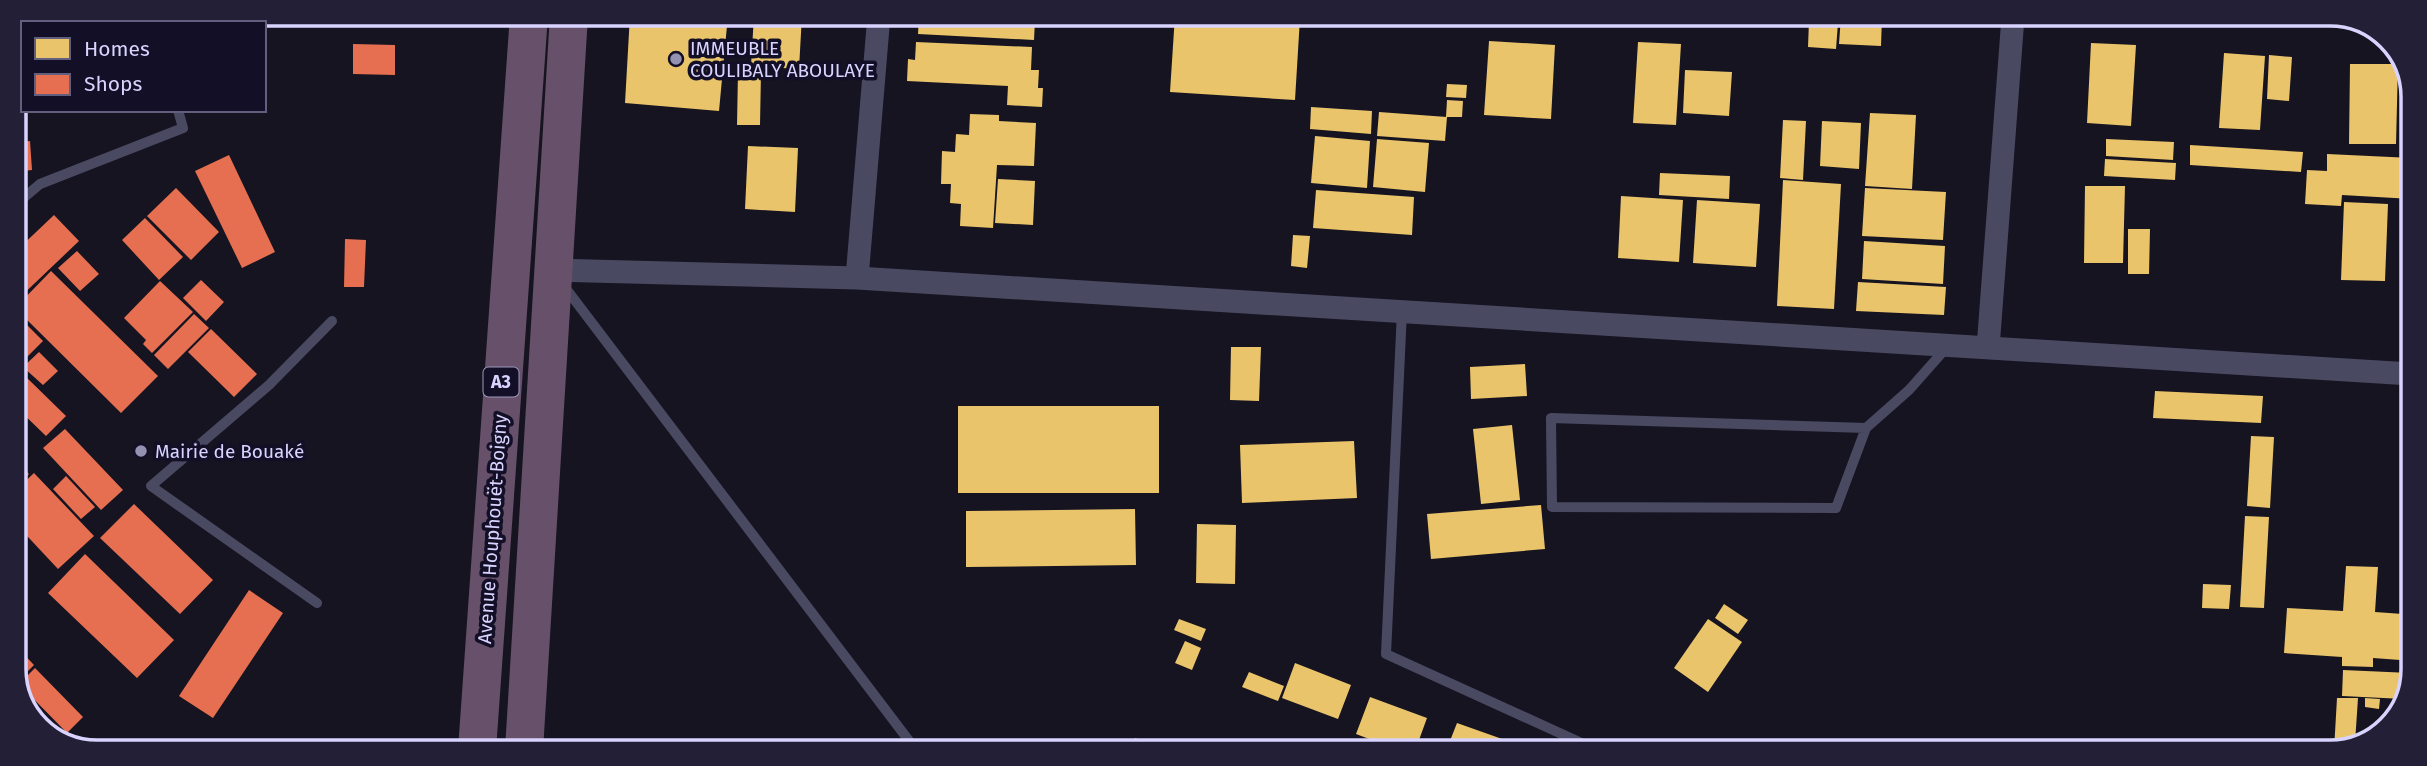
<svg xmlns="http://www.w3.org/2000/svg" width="2427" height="766" viewBox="0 0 2427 766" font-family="'Fira Sans',sans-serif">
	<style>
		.homes { fill: #e9c46a }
		.shops { fill: #e76f51 }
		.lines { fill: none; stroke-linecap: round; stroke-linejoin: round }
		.lane { stroke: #4a4962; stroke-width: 10 }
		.street { stroke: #4a4962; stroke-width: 23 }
		.highway { stroke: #67516a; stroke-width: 38 }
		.poi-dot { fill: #9591b1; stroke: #130f26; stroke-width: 2.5 }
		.labels { text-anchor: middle; stroke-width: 7; stroke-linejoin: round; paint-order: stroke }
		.shield { fill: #130f26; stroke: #9e99be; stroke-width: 2 }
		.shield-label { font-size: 18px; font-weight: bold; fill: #d9d4ff }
		.poi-label { font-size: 19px; fill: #d9d4ff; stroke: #130f26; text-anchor: start }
		.street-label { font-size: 19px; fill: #d9d4ff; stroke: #130f26 }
		.rim { fill: none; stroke: #d9d4ff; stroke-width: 3.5 }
	</style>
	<rect width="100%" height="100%" fill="#161421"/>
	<path class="homes" d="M630,15h98l-9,96 -94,-8z
		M754,15h48l-3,54 -48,-3z
		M919,15h126l-1,6 -9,-1 -1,20 -116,-6z
		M1175,15l88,1 37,2 -5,82 -125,-8z
		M1841,16h41l-1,30 -42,-2z
		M1892,16h19l-1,8 -19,-1z
		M1809,21l29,2 -2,26 -28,-2z
		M1489,41l66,4 -4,74 -67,-4z
		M916,42l116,5 -1,23h8l-1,18h5l-1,19 -35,-2 1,-19 -101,-5 1,-22 7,1z
		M1638,42l43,2 -5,81 -43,-2z
		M2091,43l45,2 -5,81 -44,-3z
		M2224,53l41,3 -5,74 -41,-2z
		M2269,55l23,2 -3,44 -22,-2z
		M2350,64h48l-2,80h-47z
		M1685,70l47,2 -3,44 -46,-3z
		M738,71l23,1 -1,53h-23z
		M1447,84l20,1 -1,13 -20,-1z
		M1447,100l16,1 -1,16h-16z
		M1311,107l61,4 -1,23 -61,-5z
		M1379,112l68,5 -2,24 -68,-5z
		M1870,113l46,2 -4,74 -47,-3z
		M970,114l29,1v6l37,2 -2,43 -37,-1 -4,63 -33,-2 1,-22 -11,-1 1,-19h-10l1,-33 13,1 1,-18 13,1z
		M1783,120l23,1 -3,59 -23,-2z
		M1822,121l39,2 -2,46 -39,-3z
		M1315,136l55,5 -3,47 -56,-5z
		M1377,139l52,4 -4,49 -52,-5z
		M2106,139l68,3 -1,18 -67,-4z
		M2190,145l113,7 -2,20 -111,-7z
		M748,146l50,2 -3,64 -50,-3z
		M2327,154l85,4v41l-70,-4 -1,11 -36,-2 2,-34 20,1z
		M2105,159l71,4 -1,17 -71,-4z
		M1660,173l70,3 -1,23 -70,-4z
		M998,179l37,2 -2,44 -38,-2z
		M1783,180l58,4 -7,125 -57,-3z
		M2085,186h40l-2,77h-39z
		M1865,188l81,4 -3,48 -81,-4z
		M1316,190l98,7 -2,38 -99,-7z
		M1621,196l62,4 -4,62 -61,-4z
		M1697,200l63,4 -4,63 -63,-4z
		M2344,202l44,2 -3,77 -44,-1z
		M2128,229h22l-1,45h-21z
		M1293,235l17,1 -3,32 -16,-2z
		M1864,241l81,5 -2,38 -81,-5z
		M1858,282l88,5 -2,28 -88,-4z
		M1231,347h30l-2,54 -29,-1z
		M1525,364l2,32 -56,3 -1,-32z
		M2155,391l108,5 -2,27 -108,-5z
		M958,406h201v87h-201z
		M1512,425l8,75 -39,4 -8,-75z
		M2251,436l23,1 -4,71 -23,-2z
		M1354,441l3,57 -115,5 -2,-58z
		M1541,505l4,44 -114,10 -4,-45z
		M1135,509l1,56 -170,2v-56z
		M2245,516l24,1 -5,91 -24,-1z
		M1197,524l39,1 -1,59 -39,-1z
		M2346,566l32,1 -3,45 28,2 -3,46 -27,-2v9l-31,-1v-9l-58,-4 3,-45 56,3z
		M2203,584l28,1 -2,24 -27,-1z
		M1724,604l24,16 -10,14 -23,-16z
		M1179,619l27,10 -5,12 -27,-11z
		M1708,619l34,23 -34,50 -34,-24z
		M1185,641l16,7 -9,22 -17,-7z
		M1295,663l56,22 -13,34 -56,-21z
		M2343,670l67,3v17l-6,9 -62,-3z
		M1249,672l35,14 -6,15 -36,-14z
		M1370,697l57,21 -12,33h-14l-45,-17z
		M2337,698h21l-3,45 -21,7z
		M2365,698l15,1 -1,10 -14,-2z
		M1457,723l48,17 -5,11h-54z
		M1135,738l29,12h-34z"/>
	<path class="shops" d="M353,44l42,1v30l-42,-1z
		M23,76v36l-9,1v-16z
		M30,141l2,29 -18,2v-29z
		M229,155l46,97 -33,16 -47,-97z
		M176,188l43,44 -28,28 -44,-44z
		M54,215l25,26 -65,62v-50z
		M145,218l38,39 -24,23 -37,-40z
		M345,239l21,1 -2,47h-20z
		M77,251l22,23 -19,17 -22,-23z
		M51,271l107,105 -37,37 -106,-105z
		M201,280l23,22 -18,19 -23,-23z
		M160,281l33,31 -41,41 -9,-9 3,-4 -22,-22z
		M14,312l29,29 -20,20 -9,-9z
		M194,314l15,14 -41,41 -14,-14z
		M211,329l46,45 -23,23 -46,-45z
		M39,352l19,19 -15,14 -20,-18z
		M24,375l42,41 -20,20 -32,-31v-20z
		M65,429l58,61 -22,20 -58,-62z
		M14,460l15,14 -15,15z
		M34,473l60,63 -36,33 -44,-47v-30z
		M66,476l29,31 -14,12 -28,-30z
		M134,504l79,76 -33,34 -80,-76z
		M85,554l89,86 -37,38 -89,-85z
		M249,590l34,23 -70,105 -34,-22z
		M16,646l18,19 -15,15 -5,-6z
		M35,668l48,49 -16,16 -48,-49z"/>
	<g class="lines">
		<path class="lane" d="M92,17l60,1 1,5
			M14,206l26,-22 143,-56 -5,-18
			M564,286l352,464
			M1402,311l-16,343 213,97
			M1866,428l-30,80 -284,-1 -1,-89 315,10 43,-38 39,-44
			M317,603l-166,-117 118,-101 63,-64"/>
		<path class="street" d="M552,270l305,8 1554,96
			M857,278l22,-263
			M1988,348l25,-331"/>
		<path class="highway" d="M477,750l52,-735
			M524,750l45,-735"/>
	</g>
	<g class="poi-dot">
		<circle cx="676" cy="59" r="7"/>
		<circle cx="141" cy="451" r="7"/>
	</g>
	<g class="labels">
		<rect class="shield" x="483.5" y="367.5" width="35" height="29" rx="5"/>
		<g class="shield-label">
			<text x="501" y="388">A3</text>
		</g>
		<g class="poi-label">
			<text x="690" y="55">IMMEUBLE<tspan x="690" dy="22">COULIBALY ABOULAYE</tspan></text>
			<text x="155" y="458">Mairie de Bouaké</text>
		</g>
		<g class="street-label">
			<text transform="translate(492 529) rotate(-86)" y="7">Avenue Houphouët-Boigny</text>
		</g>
	</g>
	<path d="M0 0H2427V766H0ZM97 26H2330A71 71 0 0 1 2401 97V669A71 71 0 0 1 2330 740H97A71 71 0 0 1 26 669V97A71 71 0 0 1 97 26Z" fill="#231f37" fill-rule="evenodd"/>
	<path class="rim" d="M97 26H2330A71 71 0 0 1 2401 97V669A71 71 0 0 1 2330 740H97A71 71 0 0 1 26 669V97A71 71 0 0 1 97 26Z"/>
	<rect x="21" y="21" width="245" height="91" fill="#130f26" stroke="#625e7d" stroke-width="2"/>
	<rect x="35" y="38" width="35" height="21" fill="#e9c46a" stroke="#625e7d" stroke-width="2"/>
	<text x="84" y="56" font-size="21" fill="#d9d4ff">Homes</text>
	<rect x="35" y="74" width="35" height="21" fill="#e76f51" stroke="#625e7d" stroke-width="2"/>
	<text x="84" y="91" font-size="21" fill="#d9d4ff">Shops</text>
</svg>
